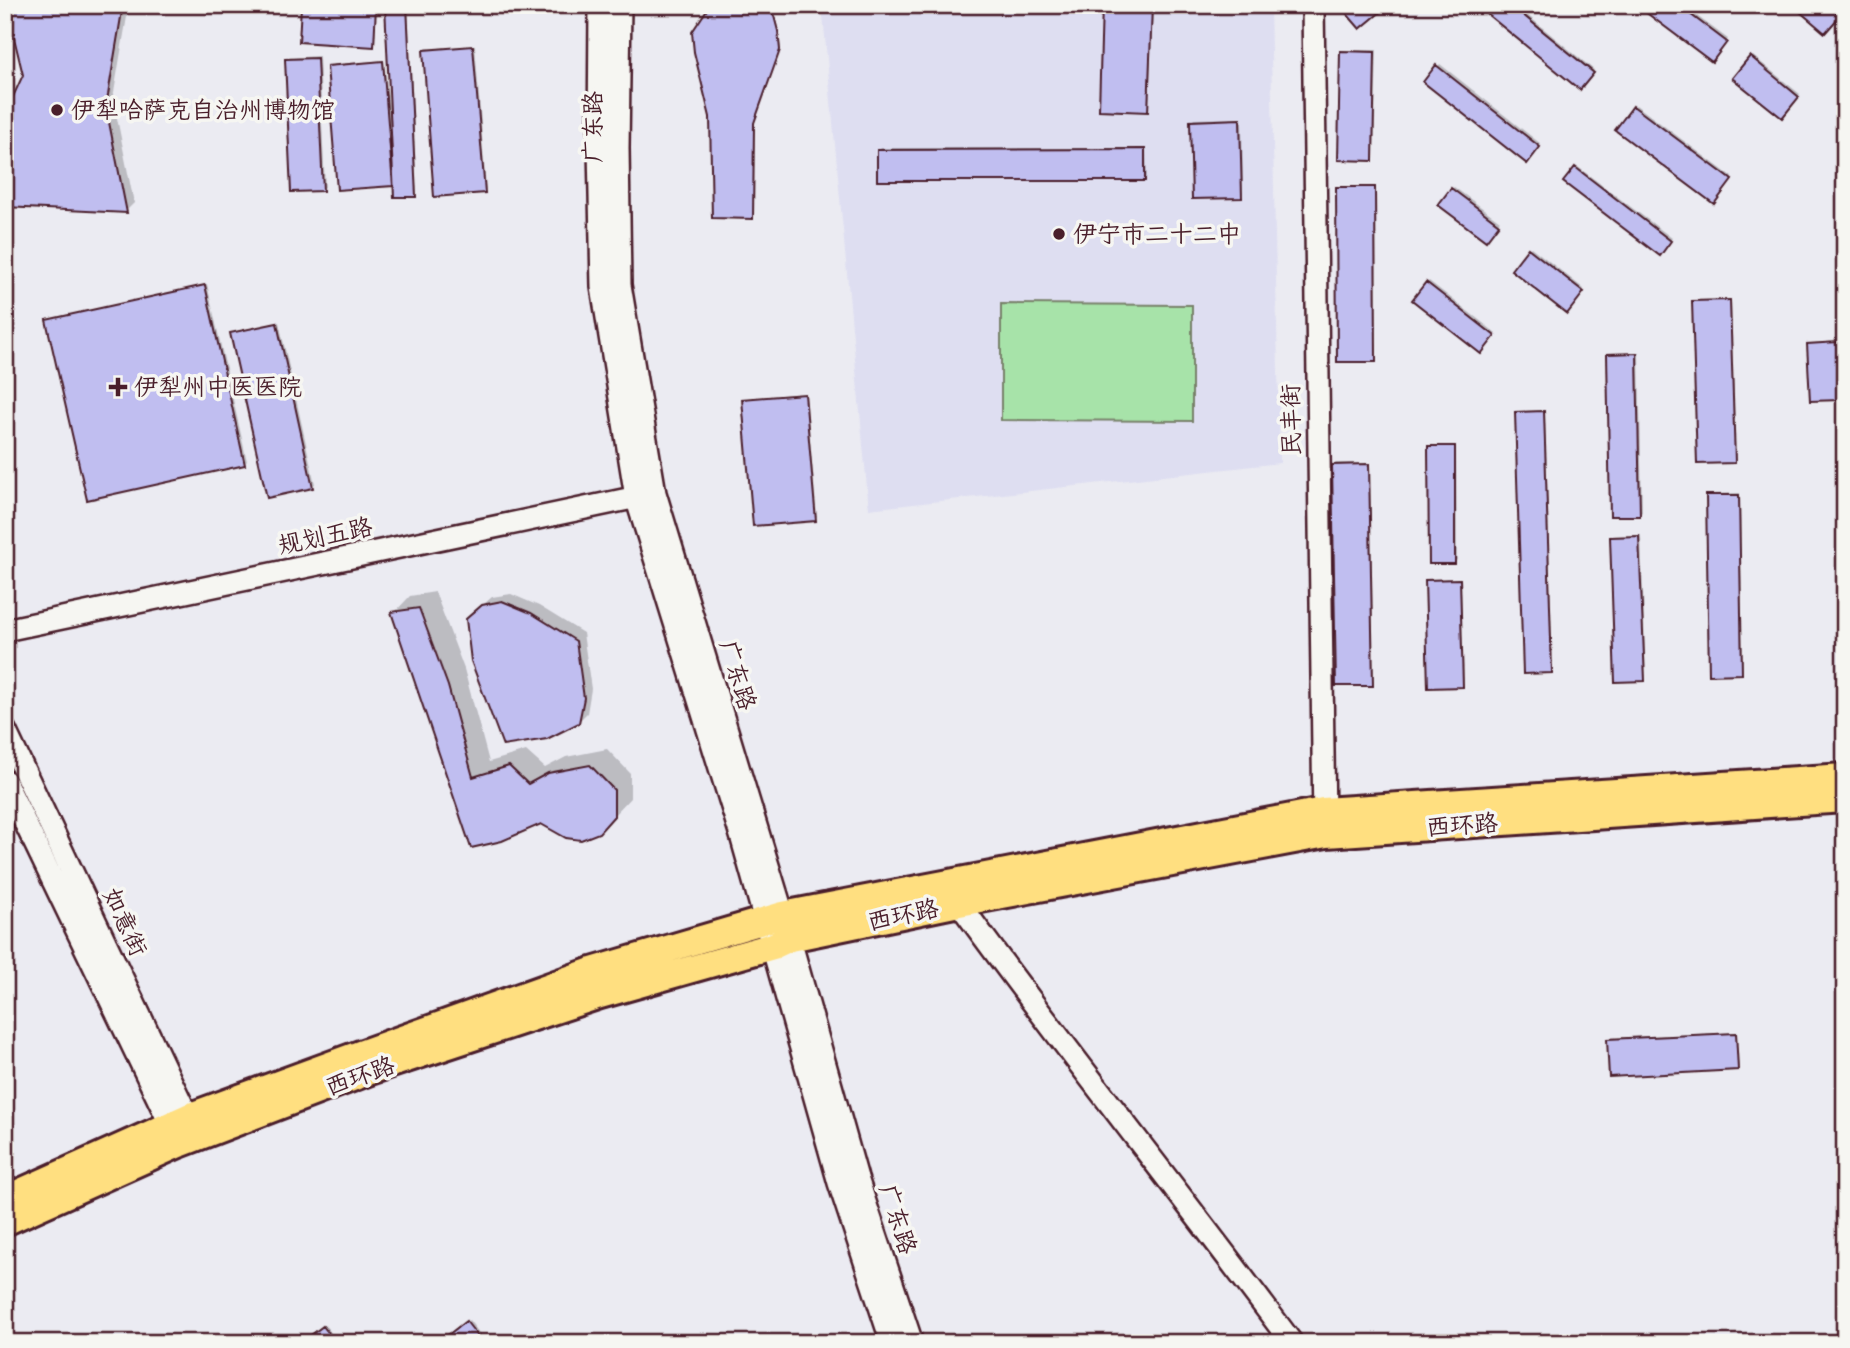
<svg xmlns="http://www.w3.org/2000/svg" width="1850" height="1348" viewBox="0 0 1850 1348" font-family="'Indie Flower','LXGW WenKai TC',sans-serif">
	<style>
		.built { fill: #dedef1 }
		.green { fill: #a7e3a9; stroke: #78816a; stroke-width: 2 }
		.shadow { fill: #0003 }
		.building { fill: #c0bef0; stroke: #4a1f2b; stroke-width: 2 }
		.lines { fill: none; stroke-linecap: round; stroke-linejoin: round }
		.minor-casing { stroke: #4a1f2b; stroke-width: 26 }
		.major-casing { stroke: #4a1f2b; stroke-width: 32 }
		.minor { stroke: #f6f6f2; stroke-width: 21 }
		.major { stroke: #ffdf80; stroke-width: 26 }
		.poi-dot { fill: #4a1f2b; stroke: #f6f6f2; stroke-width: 2.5 }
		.labels { text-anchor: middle; stroke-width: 7; stroke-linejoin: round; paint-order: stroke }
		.poi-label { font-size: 24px; fill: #4a1f2b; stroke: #f6f6f2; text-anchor: start }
		.street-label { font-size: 24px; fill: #4a1f2b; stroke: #f6f6f2 }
	</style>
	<rect width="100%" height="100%" fill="#ebebf2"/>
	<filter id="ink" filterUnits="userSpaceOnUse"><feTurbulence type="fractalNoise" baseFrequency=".0143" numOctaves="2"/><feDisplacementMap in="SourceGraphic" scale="14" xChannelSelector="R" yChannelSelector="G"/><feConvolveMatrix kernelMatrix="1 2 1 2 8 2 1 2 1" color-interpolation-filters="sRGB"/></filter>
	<g filter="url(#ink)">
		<path class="built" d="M822,5h448l10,458 -411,46z"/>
		<path class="green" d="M1001,304l191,1v116l-191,-1z"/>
		<path class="shadow" d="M8,5h121l-16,93 21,105 -8,8 -101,-135z
			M303,5h74l-2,38 -2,2z
			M387,5h21l9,188 -2,2 -20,-11 -56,5 -11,-122 2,-2 54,-5 5,45h3z
			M712,5h54l9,9 6,33 -26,73 -1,95 -2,2 -40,-100z
			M1104,5h49l-4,103 -2,2z
			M1496,5h19l79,65 -14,18z
			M1639,5h43l46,34 -14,19z
			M1794,5h37l9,8 -15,18z
			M475,45l11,144 -2,2 -60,-140 2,-2z
			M1344,50h33l-3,108 -2,2 -30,-108z
			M319,56l6,131 -2,2 -37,-129 2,-2z
			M1753,56l47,38 -18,22 -47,-39z
			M1440,64l101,80 -14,18 -102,-81z
			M1636,105l96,72 -18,25 -80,-95z
			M1242,118l1,76 -2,2 -49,-75 2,-2z
			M881,148h265l1,29 -2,2 -266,-29z
			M1578,167l94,71 -12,16 -94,-72z
			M1340,186h36l1,172 -2,2 -37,-172z
			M1454,187l46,34 -14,18 -46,-34z
			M1531,247l53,42 -18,23 -52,-43z
			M1429,281l67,52 -15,19 -67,-52z
			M207,284l40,177 -2,2 -197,-142z
			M1731,299l5,160 -2,2 -40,-159 2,-2z
			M279,322l36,162 -3,2 -80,-152z
			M1839,341l3,55 -2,2 -31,-53 2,-2z
			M1639,352l3,160 -2,2 -31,-159 2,-2z
			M806,393l11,124 -2,2 -71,-119 2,-2z
			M1545,410l8,260 -2,2 -34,-259 2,-2z
			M1432,445h24l1,115 -2,2 -25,-115z
			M1336,463h34l4,219 -2,2 -38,-219z
			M1740,493l3,178 -2,2 -33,-177 2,-2z
			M1641,535l5,143 -2,2 -32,-142 2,-2z
			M1461,578l3,106 -2,2 -35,-105 2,-2z
			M435,592l29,77 25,93 37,-11 19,17 21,-11 41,-8 23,24v25l-32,34 -56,-10 -41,17 -107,-226 16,-17z
			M511,594l28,12 44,27 8,56 -4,24 -9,9 -102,-111 16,-14z
			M1737,1032l2,35 -2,2 -128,-29 2,-2z
			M469,1320l18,23h-31l-6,-8z
			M325,1325l14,18h-33l1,-4z"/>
		<path class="building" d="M6,5h117l-17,102 21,106 -122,-6v-93l18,-39z
			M301,5h75l-2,42 -75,-5z
			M385,5h22l9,192h-22z
			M710,5h52l12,11 4,15 2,19 -26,73 -1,96 -41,-1 -2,-101 -16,-65 -2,-20z
			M1102,5h50l-4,107 -49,-2z
			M1343,5h46l-29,24 -19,-22z
			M1494,5h17l83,68 -14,17 -93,-76z
			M1636,5h42l49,37 -15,20z
			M1792,5h35l13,11 -15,17z
			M473,46l12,147 -51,4 -11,-147z
			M1340,51l35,1 -2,109 -35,-1z
			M1750,56l49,41 -17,21 -50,-40z
			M317,58l6,133 -32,1 -6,-133z
			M383,61l10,125 -56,4 -10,-124z
			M1436,65l104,82 -13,17 -104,-82z
			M1633,106l99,74 -18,24 -99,-74z
			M1240,119l2,79 -50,1 -2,-78z
			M1145,149v32h-268v-31z
			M1575,167l96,74 -11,15 -97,-74z
			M1336,187h39l1,175h-39z
			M1451,188l48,36 -13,17 -48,-36z
			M1528,248l56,44 -17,22 -56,-44z
			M1426,282l69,54 -14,18 -69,-54z
			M205,285l40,180 -158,35 -41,-180z
			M1730,300l5,163 -38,1 -5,-163z
			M277,323l36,165 -46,10 -37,-165z
			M1838,342l3,58 -31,1 -3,-57z
			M1637,353l3,163h-30l-3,-162z
			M805,394l11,127 -63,5 -11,-127z
			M1544,411l8,262 -29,1 -8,-262z
			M1428,446h27v118h-26z
			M1369,464l4,222h-37l-4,-221z
			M1706,495h33l3,179 -33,1z
			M1639,536l6,145 -30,1 -5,-145z
			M1460,579l3,108 -35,1 -3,-108z
			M502,601l29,12 45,28 8,57 -5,25 -32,16 -44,7 -32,-85 -5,-42 16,-14z
			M419,608l29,78 25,91 36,-11 19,18 20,-11 42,-8 24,25v26l-15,17 -18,7 -15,-2 -25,-14 -39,17 -31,7 -80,-236z
			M1736,1033l2,37 -129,7 -2,-38z
			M466,1321l17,22h-29l-6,-8z
			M323,1326l13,17h-32l-1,-2z"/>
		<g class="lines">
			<defs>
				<path id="minor" d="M600,5l-1,143 3,139 34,210 106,342 97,344 53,160
					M620,5l-2,143 2,137 35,208 128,422 74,263 55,165
					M1313,5l11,820
					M5,630l642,-135
					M5,730l190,402
					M5,781l172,357
					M959,903c108,149 223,292 333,440"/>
				<path id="major" d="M5,1199l183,-82 172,-63 232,-83 191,-56 540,-104 522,-34
					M5,1222l174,-78 191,-73 230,-76 173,-49 17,-8 169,-35 367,-69 519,-35"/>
			</defs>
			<use href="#minor" class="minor-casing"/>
			<use href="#major" class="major-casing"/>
			<use href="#minor" class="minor"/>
			<use href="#major" class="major"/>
		</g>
	</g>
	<g class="poi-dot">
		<circle cx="57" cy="110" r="7"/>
		<circle cx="1059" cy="234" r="7"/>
		<path d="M114.5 376.5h7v7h7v7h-7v7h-7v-7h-7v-7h7z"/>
	</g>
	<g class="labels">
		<g class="poi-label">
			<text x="71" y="118">伊犁哈萨克自治州博物馆</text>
			<text x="1073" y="242">伊宁市二十二中</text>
			<text x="134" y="395">伊犁州中医医院</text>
		</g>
		<g class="street-label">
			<text transform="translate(593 127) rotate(-90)" y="8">广东路</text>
			<text transform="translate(1291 420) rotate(-91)" y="8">民丰街</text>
			<text transform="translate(325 536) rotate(-12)" y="8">规划五路</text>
			<text transform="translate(738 675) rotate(73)" y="8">广东路</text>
			<text transform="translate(1462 825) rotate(-4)" y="8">西环路</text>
			<text transform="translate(903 915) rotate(-12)" y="8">西环路</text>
			<text transform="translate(125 922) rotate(65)" y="8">如意街</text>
			<text transform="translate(360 1076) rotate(-20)" y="8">西环路</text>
			<text transform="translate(898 1219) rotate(72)" y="8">广东路</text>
		</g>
	</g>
	<rect width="1850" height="1348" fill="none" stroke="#f6f6f2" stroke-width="28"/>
	<rect x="14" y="14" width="1822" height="1320" fill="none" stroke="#4a1f2b" stroke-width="2.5" filter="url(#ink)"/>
</svg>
